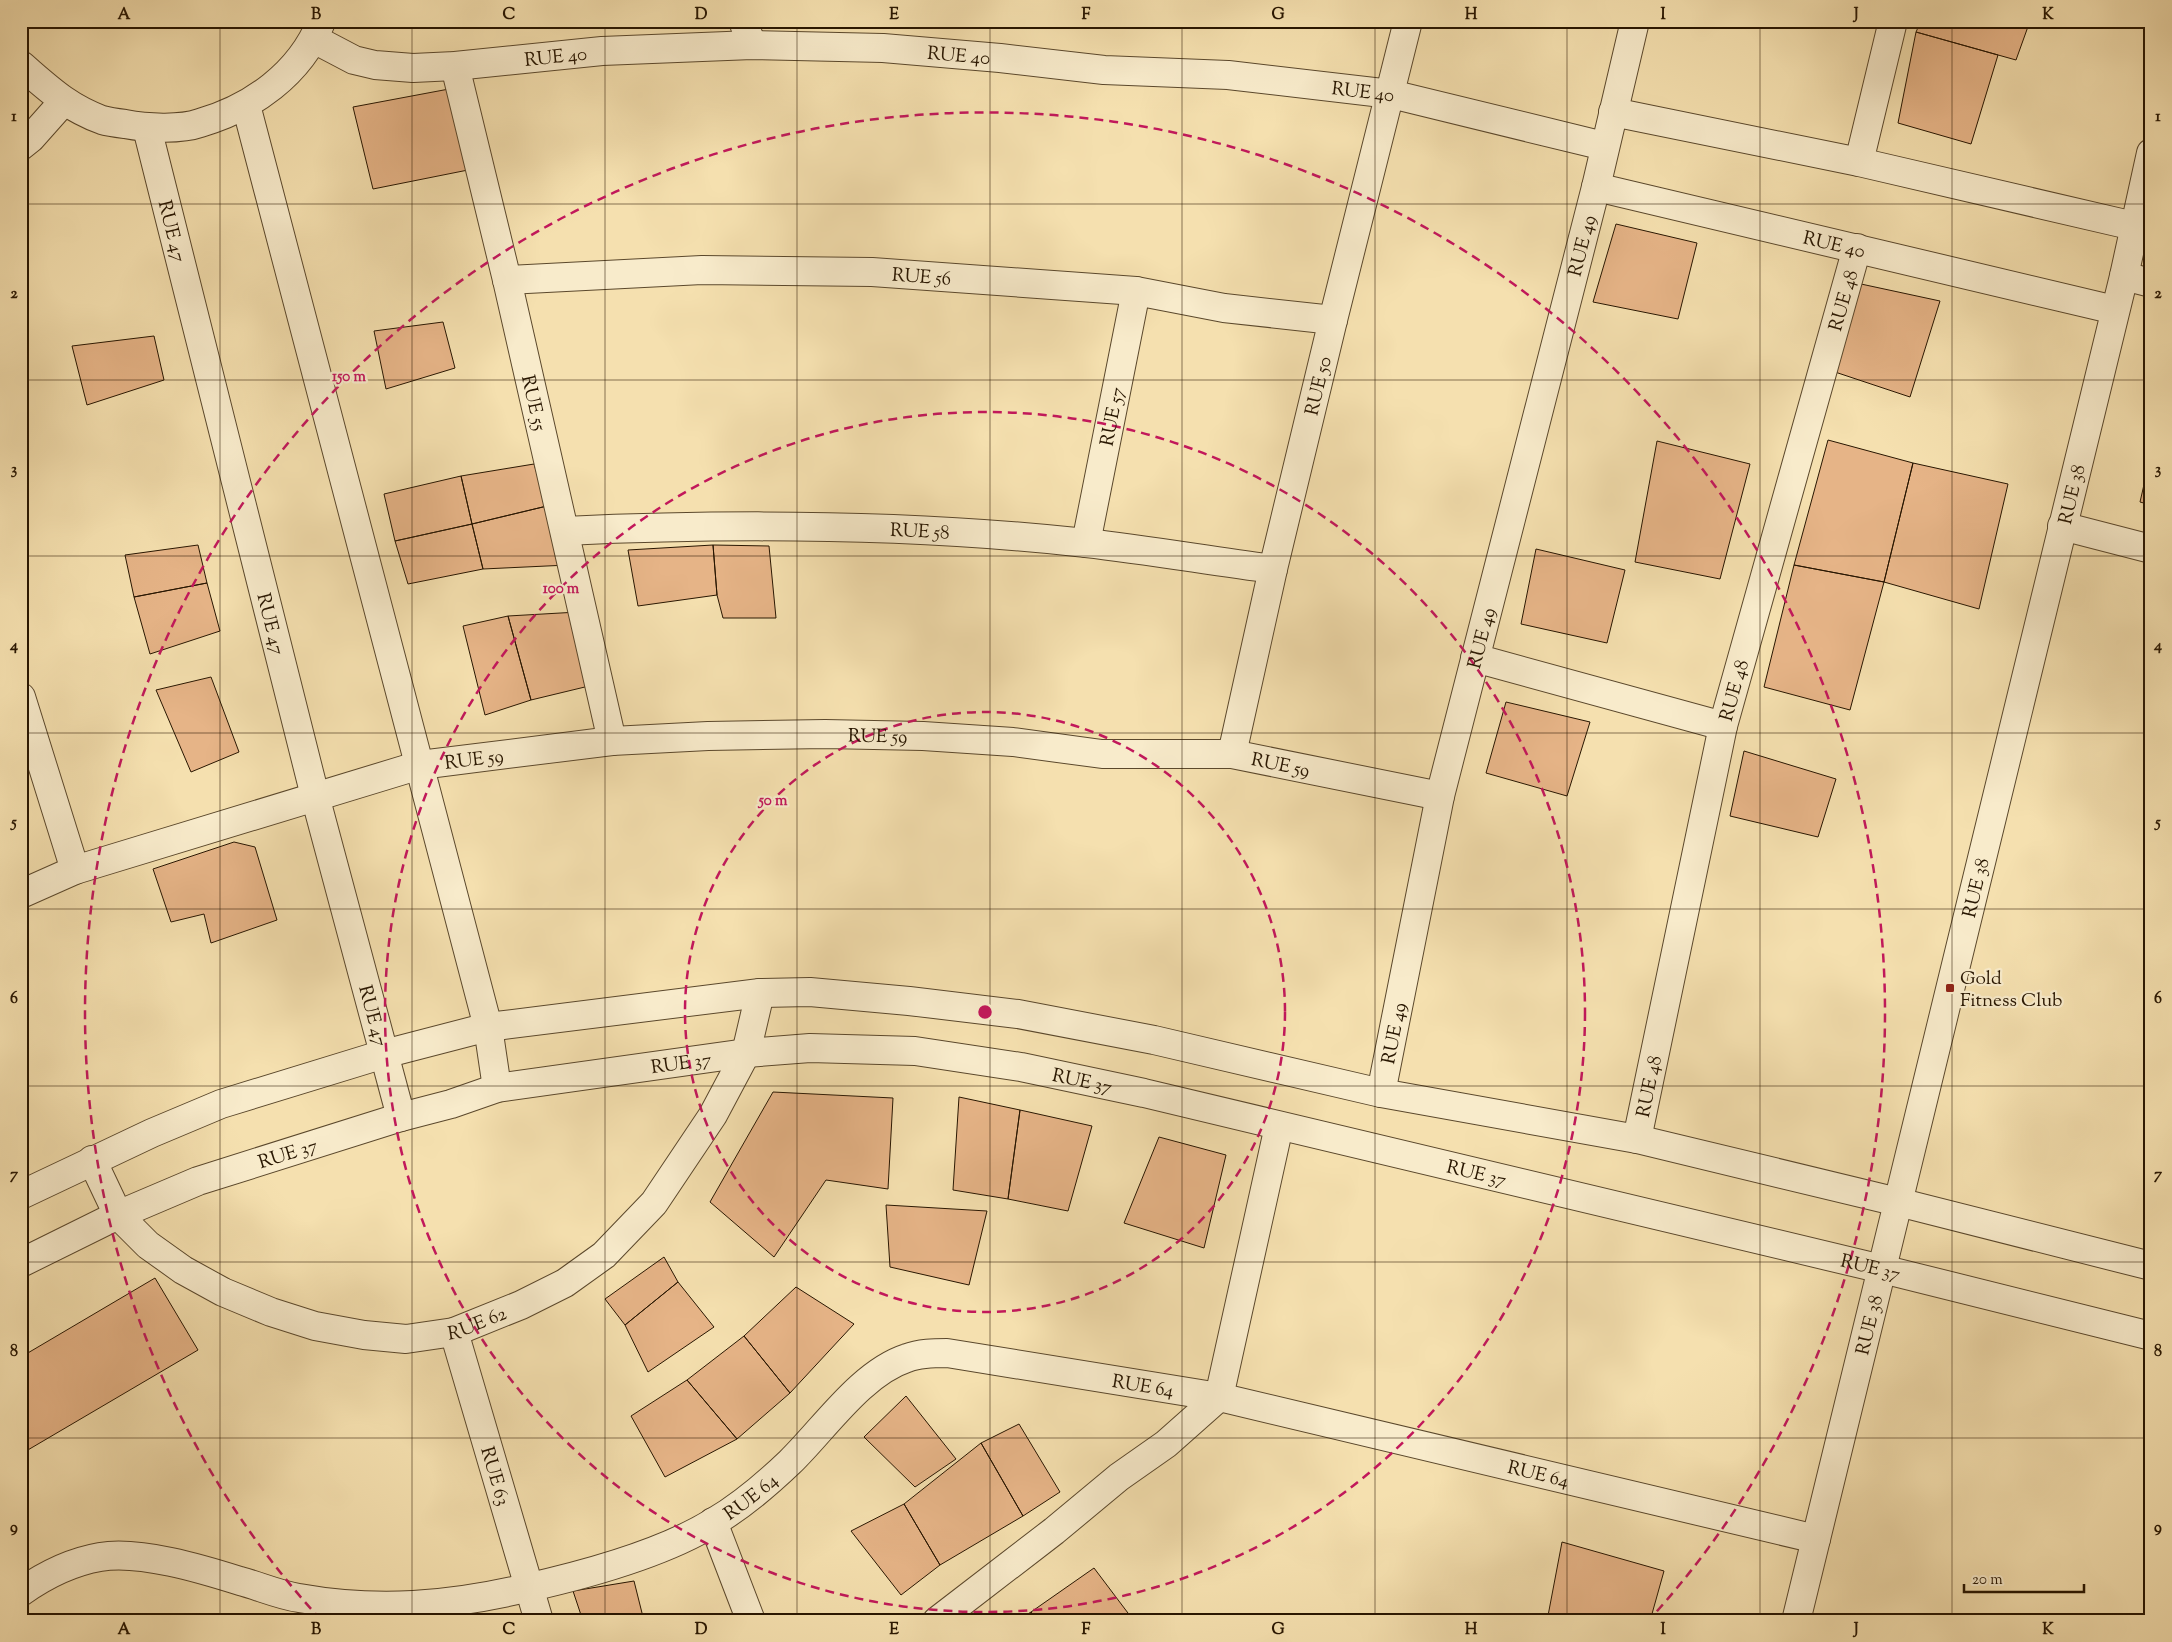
<svg xmlns="http://www.w3.org/2000/svg" width="2172" height="1642" viewBox="0 0 2172 1642" font-family="'Sorts Mill Goudy',serif">
	<style>
		.building { fill: #e6b487; stroke: #281601 }
		.lines { fill: none; stroke-linecap: round; stroke-linejoin: round }
		.minor-casing { stroke: #5b482c; stroke-width: 30 }
		.tertiary-casing { stroke: #5b482c; stroke-width: 30 }
		.minor { stroke: #f8ebcb; stroke-width: 28 }
		.tertiary { stroke: #f8ebcb; stroke-width: 28 }
		.grid { fill: none; stroke: #281601; stroke-width: 1; stroke-opacity: 0.55 }
		.ring { fill: none; stroke: #c2185b; stroke-width: 2.5; stroke-dasharray: 9 6 }
		.poi-dot { fill: #8f2418; stroke: #f8ebcb; stroke-width: 2 }
		.labels { text-anchor: middle; stroke-width: 4.5; stroke-linejoin: round; paint-order: stroke }
		.street-label { font-size: 19px; fill: #281601; stroke: #f8ebcb }
		.poi-label { font-size: 19px; fill: #281601; stroke: #f8ebcb; text-anchor: start }
		.centre { fill: #c2185b; stroke: #f8ebcb; stroke-width: 2.5 }
		.ring-label { font-size: 15px; text-anchor: middle; font-weight: bold; fill: #c2185b; stroke: #f8ebcb; stroke-width: 4.5; stroke-linejoin: round; paint-order: stroke }
		.neatline { fill: none; stroke: #281601; stroke-width: 2 }
		.grid-label { font-size: 16px; text-anchor: middle; font-weight: bold; fill: #281601 }
	</style>
	<rect width="100%" height="100%" fill="#f5e0af"/>
	<filter id="stains"><feTurbulence type="fractalNoise" baseFrequency=".004" numOctaves="4"/><feColorMatrix values="0 0 0 0 .2 0 0 0 0 .09 0 0 0 0 .02 0 0 0 .5 -.17"/></filter>
	<radialGradient id="worn" r=".72"><stop offset=".6" stop-color="#630" stop-opacity="0"/><stop offset="1" stop-color="#630" stop-opacity=".3"/></radialGradient>
	<path class="building" d="M1921,21h109l-14,39 -100,-28z
		M1916,32l82,23 -27,89 -73,-21z
		M449,89l19,81 -95,19 -20,-82z
		M1616,224l81,19 -19,76 -85,-17z
		M1861,284l79,17 -30,96 -75,-25z
		M443,322l12,46 -69,21 -12,-58z
		M154,336l10,44 -77,25 -15,-59z
		M1828,440l85,23 -29,119 -90,-17z
		M1657,441l93,23 -30,115 -85,-17z
		M2151,454v51l-11,-3z
		M1913,463l95,21 -29,125 -95,-27z
		M534,464l13,42 -75,18 -11,-48z
		M461,476l11,48 -77,17 -11,-47z
		M547,506l21,59 -85,4 -11,-45z
		M472,524l11,45 -75,15 -13,-43z
		M198,545l9,38 -73,14 -9,-42z
		M713,545l4,50 -79,11 -10,-56z
		M713,545l56,1 7,72h-53l-6,-23z
		M1536,549l89,21 -18,73 -86,-19z
		M1794,565l90,17 -34,128 -86,-23z
		M207,583l13,48 -70,23 -16,-57z
		M578,612l11,74 -58,14 -23,-84z
		M508,616l23,84 -46,15 -22,-89z
		M211,677l28,75 -48,20 -35,-82z
		M1506,702l84,20 -23,74 -81,-23z
		M1744,751l92,28 -18,58 -88,-21z
		M234,842l21,5 22,73 -66,23 -7,-29 -33,8 -18,-53z
		M773,1092l120,6 -5,91 -62,-9 -52,77 -64,-55z
		M959,1097l61,13 -12,89 -55,-9z
		M1020,1110l72,16 -24,85 -60,-12z
		M1159,1137l67,18 -22,93 -80,-25z
		M886,1205l101,6 -18,74 -79,-18z
		M664,1257l14,25 -53,43 -20,-26z
		M155,1278l43,72 -177,104v-97z
		M678,1282l36,45 -66,45 -23,-47z
		M796,1287l58,37 -64,69 -46,-57z
		M744,1336l46,57 -53,46 -50,-59z
		M687,1380l50,59 -72,38 -34,-61z
		M906,1396l50,63 -41,28 -51,-50z
		M1019,1424l41,68 -37,24 -42,-73z
		M981,1443l42,73 -83,49 -36,-61z
		M904,1504l36,61 -39,30 -50,-64z
		M1562,1542l102,29 -14,50h-103z
		M1094,1568l40,53h-97l-6,-9z
		M634,1581l10,40h-61l-10,-30z
		M1031,1612l6,9h-20z
		M521,1616l2,5 -51,-1z"/>
	<g class="lines">
		<defs>
			<g id="minor">
				<path d="M743,21l9,24"/>
				<path id="s1" d="M314,39l40,21 21,5 38,3 42,-2 147,-15 150,-6 131,3 117,10 104,12 124,5 163,19 213,52"/>
				<path d="M21,65c28,24 46,42 81,55 7,2 15,3 23,4 21,4 55,6 75,-1 52,-15 100,-49 121,-101"/>
				<path id="s2" d="M455,66l52,214 105,461"/>
				<path d="M246,105l242,922 9,61"/>
				<path d="M1613,112l246,50 275,64"/>
				<path id="s3" d="M147,128l168,668 86,321"/>
				<path d="M21,146l10,-8 32,-36"/>
				<path d="M1859,162l34,-141"/>
				<path id="s4" d="M1596,187l519,123"/>
				<path d="M2124,276l27,7"/>
				<path id="s5" d="M507,280l195,-10 170,2 264,19 88,17 109,12"/>
				<path d="M2062,526l89,23"/>
				<path id="s6" d="M565,531c173,-8 348,-7 521,12 62,7 125,18 187,26"/>
				<path id="s7" d="M1086,543l50,-252"/>
				<path d="M1475,658l248,68"/>
				<path d="M21,697l54,173"/>
				<path id="s8" d="M1232,754l41,-185 60,-249 75,-299"/>
				<path id="s9" d="M21,894l54,-24 345,-105 192,-24 96,-5 117,-2 98,2 90,6 89,12h130l208,42"/>
				<path id="s10" d="M1381,1093l59,-297 156,-609 39,-166"/>
				<path id="s11" d="M1637,1139l86,-413 134,-478"/>
				<path id="s12" d="M92,1160l26,55 30,30 35,25 40,22 48,20 44,14 49,9 42,4 48,-7 67,-27 44,-22 39,-28 50,-52 59,-88 33,-62 14,-60"/>
				<path id="s13" d="M454,1332l85,289"/>
				<path d="M713,1522l38,99"/>
				<path id="s14" d="M21,1592c24,-17 50,-30 79,-35 39,-7 102,12 140,24 19,5 39,14 59,17 78,14 151,8 227,-10 58,-13 138,-35 188,-66 27,-16 53,-38 76,-60 34,-33 71,-89 117,-104 13,-5 27,-5 40,-5l272,44 597,142"/>
				<path d="M937,1621l117,-90 65,-54 47,-33 53,-47 60,-271"/>
				<path id="s15" d="M1796,1621l328,-1345 27,-123"/>
			</g>
			<g id="tertiary">
				<path d="M21,1195l131,-62 69,-29 163,-50 104,-27 272,-34 50,-1 99,9 109,13 136,26 227,53 256,46 261,63 253,64"/>
				<path id="s16" d="M21,1263l97,-48 80,-34 203,-64 50,-13 46,-16 249,-35 64,-5 105,3 106,16 123,26 738,176 269,67"/>
			</g>
		</defs>
		<use href="#minor" class="minor-casing"/>
		<use href="#tertiary" class="tertiary-casing"/>
		<use href="#minor" class="minor"/>
		<use href="#tertiary" class="tertiary"/>
	</g>
	<path class="grid" d="M220,21v1600M412,21v1600M605,21v1600M797,21v1600M990,21v1600M1182,21v1600M1375,21v1600M1567,21v1600M1760,21v1600M1952,21v1600M21,204h2130M21,380h2130M21,556h2130M21,733h2130M21,909h2130M21,1086h2130M21,1262h2130M21,1438h2130"/>
	<g class="ring">
		<circle cx="985" cy="1012" r="300"/>
		<circle cx="985" cy="1012" r="600"/>
		<path d="M321 1620A900 900 0 1 1 1649 1620"/>
	</g>
	<rect class="poi-dot" x="1945" y="983" width="10" height="10" rx="2.5"/>
	<g class="labels">
		<g class="street-label">
			<text dy="7" stroke="none"><textPath href="#s1" startOffset="652">RUE 40</textPath></text>
			<text dy="7" stroke="none"><textPath href="#s1" startOffset="248">RUE 40</textPath></text>
			<text dy="7" stroke="none"><textPath href="#s1" startOffset="1058">RUE 40</textPath></text>
			<text dy="7" stroke="none"><textPath href="#s3" startOffset="106">RUE 47</textPath></text>
			<text dy="7" stroke="none"><textPath href="#s4" startOffset="245">RUE 40</textPath></text>
			<text dy="7" stroke="none"><textPath href="#s10" startOffset="871">RUE 49</textPath></text>
			<text dy="7" stroke="none"><textPath href="#s5" startOffset="415">RUE 56</textPath></text>
			<text dy="7" stroke="none"><textPath href="#s11" startOffset="864">RUE 48</textPath></text>
			<text dy="7" stroke="none"><textPath href="#s8" startOffset="378">RUE 50</textPath></text>
			<text dy="7" stroke="none"><textPath href="#s2" startOffset="346">RUE 55</textPath></text>
			<text dy="7" stroke="none"><textPath href="#s7" startOffset="129">RUE 57</textPath></text>
			<text dy="7" stroke="none"><textPath href="#s15" startOffset="1160">RUE 38</textPath></text>
			<text dy="7" stroke="none"><textPath href="#s6" startOffset="355">RUE 58</textPath></text>
			<text dy="7" stroke="none"><textPath href="#s3" startOffset="511">RUE 47</textPath></text>
			<text dy="7" stroke="none"><textPath href="#s10" startOffset="466">RUE 49</textPath></text>
			<text dy="7" stroke="none"><textPath href="#s11" startOffset="459">RUE 48</textPath></text>
			<text dy="7" stroke="none"><textPath href="#s9" startOffset="879">RUE 59</textPath></text>
			<text dy="7" stroke="none"><textPath href="#s9" startOffset="474">RUE 59</textPath></text>
			<text dy="7" stroke="none"><textPath href="#s9" startOffset="1284">RUE 59</textPath></text>
			<text dy="7" stroke="none"><textPath href="#s15" startOffset="755">RUE 38</textPath></text>
			<text dy="7" stroke="none"><textPath href="#s3" startOffset="916">RUE 47</textPath></text>
			<text dy="7" stroke="none"><textPath href="#s10" startOffset="61">RUE 49</textPath></text>
			<text dy="7" stroke="none"><textPath href="#s16" startOffset="694">RUE 37</textPath></text>
			<text dy="7" stroke="none"><textPath href="#s16" startOffset="1099">RUE 37</textPath></text>
			<text dy="7" stroke="none"><textPath href="#s11" startOffset="54">RUE 48</textPath></text>
			<text dy="7" stroke="none"><textPath href="#s16" startOffset="289">RUE 37</textPath></text>
			<text dy="7" stroke="none"><textPath href="#s16" startOffset="1504">RUE 37</textPath></text>
			<text dy="7" stroke="none"><textPath href="#s16" startOffset="1909">RUE 37</textPath></text>
			<text dy="7" stroke="none"><textPath href="#s12" startOffset="455">RUE 62</textPath></text>
			<text dy="7" stroke="none"><textPath href="#s15" startOffset="305">RUE 38</textPath></text>
			<text dy="7" stroke="none"><textPath href="#s14" startOffset="1215">RUE 64</textPath></text>
			<text dy="7" stroke="none"><textPath href="#s14" startOffset="1620">RUE 64</textPath></text>
			<text dy="7" stroke="none"><textPath href="#s13" startOffset="150">RUE 63</textPath></text>
			<text dy="7" stroke="none"><textPath href="#s14" startOffset="765">RUE 64</textPath></text>
		</g>
		<g class="poi-label">
			<text x="1960" y="984">Gold<tspan x="1960" dy="22">Fitness Club</tspan></text>
		</g>
	</g>
	<circle cx="985" cy="1012" r="8" class="centre"/>
	<g class="ring-label">
		<text x="349" y="381">150 m</text>
		<text x="561" y="593">100 m</text>
		<text x="773" y="805">50 m</text>
	</g>
	<rect width="2172" height="1642" fill="none" stroke="#f5e0af" stroke-width="55"/>
	<path d="M1964 1584v8h120v-8" fill="none" stroke="#281601" stroke-width="2.5"/>
	<text x="1972" y="1584" font-size="15" fill="#281601" stroke="#f8ebcb" stroke-width="4" paint-order="stroke">20 m</text>
	<rect x="28" y="28" width="2116" height="1586" class="neatline"/>
	<g class="grid-label">
		<text x="124" y="19">A</text>
		<text x="316" y="19">B</text>
		<text x="509" y="19">C</text>
		<text x="701" y="19">D</text>
		<text x="894" y="19">E</text>
		<text x="1086" y="19">F</text>
		<text x="1278" y="19">G</text>
		<text x="1471" y="19">H</text>
		<text x="1663" y="19">I</text>
		<text x="1856" y="19">J</text>
		<text x="2048" y="19">K</text>
		<text x="14" y="121">1</text>
		<text x="2158" y="121">1</text>
		<text x="14" y="298">2</text>
		<text x="2158" y="298">2</text>
		<text x="14" y="474">3</text>
		<text x="2158" y="474">3</text>
		<text x="14" y="650">4</text>
		<text x="2158" y="650">4</text>
		<text x="14" y="827">5</text>
		<text x="2158" y="827">5</text>
		<text x="14" y="1003">6</text>
		<text x="2158" y="1003">6</text>
		<text x="14" y="1179">7</text>
		<text x="2158" y="1179">7</text>
		<text x="14" y="1356">8</text>
		<text x="2158" y="1356">8</text>
		<text x="14" y="1532">9</text>
		<text x="2158" y="1532">9</text>
		<text x="124" y="1634">A</text>
		<text x="316" y="1634">B</text>
		<text x="509" y="1634">C</text>
		<text x="701" y="1634">D</text>
		<text x="894" y="1634">E</text>
		<text x="1086" y="1634">F</text>
		<text x="1278" y="1634">G</text>
		<text x="1471" y="1634">H</text>
		<text x="1663" y="1634">I</text>
		<text x="1856" y="1634">J</text>
		<text x="2048" y="1634">K</text>
	</g>
	<rect width="100%" height="100%" filter="url(#stains)"/>
	<rect width="100%" height="100%" fill="url(#worn)"/>
</svg>
